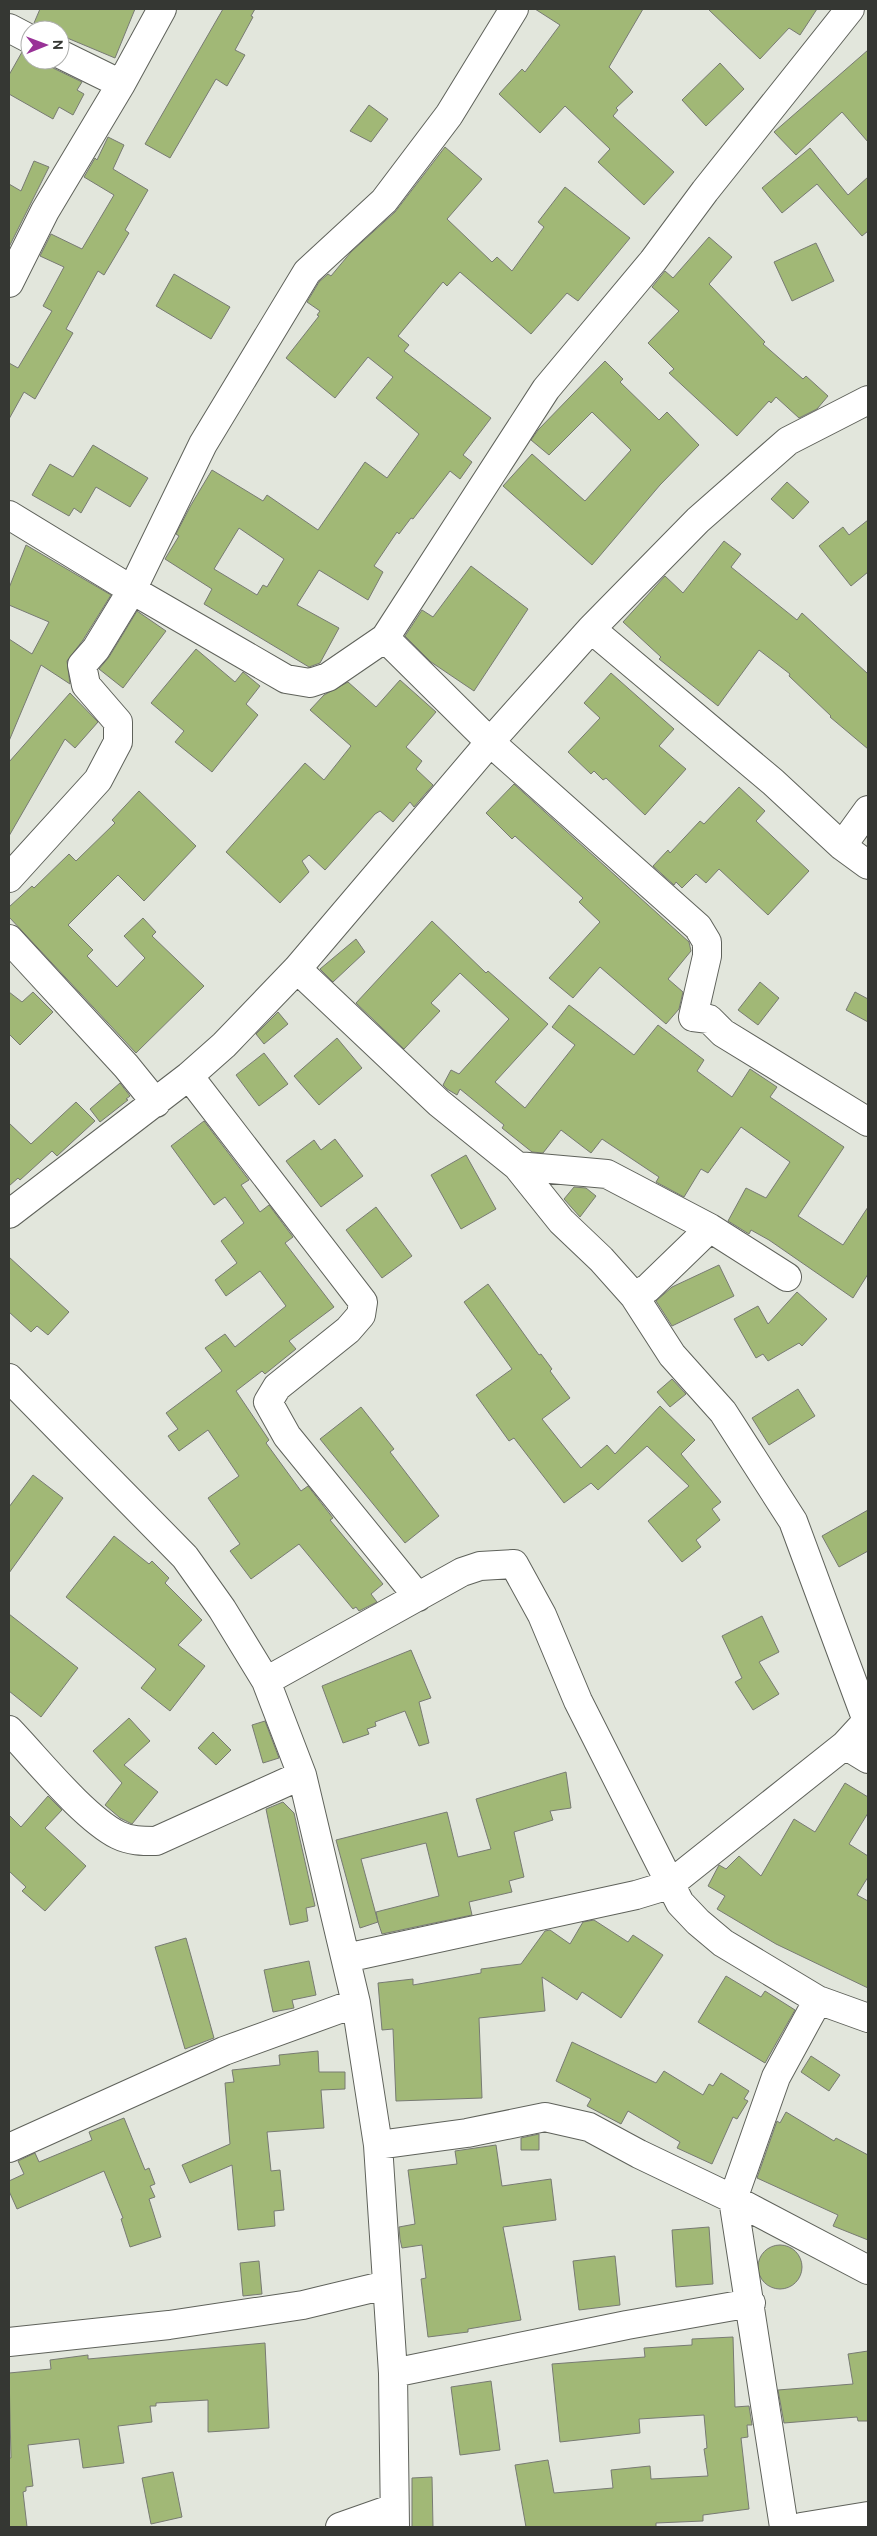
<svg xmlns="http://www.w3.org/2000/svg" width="877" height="2536" viewBox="0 0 877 2536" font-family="Ubuntu,sans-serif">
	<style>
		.building { fill: #a1b876; stroke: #787b73; fill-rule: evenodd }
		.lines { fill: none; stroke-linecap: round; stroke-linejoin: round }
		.minor-casing { stroke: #5f625b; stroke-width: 30 }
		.minor { stroke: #fff; stroke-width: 28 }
	</style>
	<rect width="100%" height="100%" fill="#e2e6dc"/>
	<path class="building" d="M40,9h95l-20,49 -55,-23v-5h-12l-14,-7z
		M223,9h32l-4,7 2,1 -18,33 10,5 -18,31 -11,-7 -46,79 -25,-14z
		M535,9h108l-34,58 24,25 -17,16 2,2 -5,6 61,56 -30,33 -46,-43 12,-13 -45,-43 -25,27 -41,-39 23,-25 3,3 35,-47z
		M708,9h109l-17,26 -11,-7 -29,31z
		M868,50v92l-26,-30 -46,43 -22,-23z
		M22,52l8,3v5h16l7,8 29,14 -5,8 7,4 -11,21 -14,-8 -6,12 -44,-25v-19z
		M720,63l24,26 -38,37 -24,-26z
		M369,105l19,14 -17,23 -21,-11z
		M108,137l16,8 -11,24 35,21 -23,40 4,3 -25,42 -6,-4 -32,58 7,4 -38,66 -11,-7 -15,27v-56l9,5 34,-57 -9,-5 21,-39 -24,-11 11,-22 31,15 32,-54 -30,-18 11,-19 2,2z
		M445,147l37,32 -35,40 45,43 5,-5 15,14 32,-44 -6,-5 27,-35 65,51 -52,63 -11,-8 -36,41 -71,-62 -13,14 -4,-4 -45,54 11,9 -5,6 87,67 -28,37 9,7 -12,17 -10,-8 -37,48 -2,-1 -12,16 -2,-2 -23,34 9,6 -15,28 -49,-30 -22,35 42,23 -19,35 -11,4 -105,-63 8,-15 -47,-30 14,-23 -3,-2 15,-29 21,-35 51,31 4,-6 51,35 47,-68 22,16 32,-44 -43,-36 17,-21 -25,-20 -33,41 -49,-40 33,-42 -2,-1 3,-4 -13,-9 12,-20 9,-8 3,2 20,-24 44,-40zM239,528l45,31 -17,28 -4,-2 -6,10 -43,-26z
		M810,148l38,47 20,-18v54l-6,5 -45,-52 -35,29 -20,-25z
		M34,161l15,6 -40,80v-63l12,7z
		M709,237l23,20 -23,27 56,58 -2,2 40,35 3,-3 22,20 -11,13 -18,9 -23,-21 -5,6 -2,-2 -32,35 -68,-63 5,-4 -26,-26 31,-32 -27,-24 13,-16 8,7z
		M816,243l18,38 -42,20 -18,-39z
		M174,274l56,33 -19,32 -55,-33z
		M605,361l18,18 -3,3 39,38 8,-8 32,33 -39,40 -68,80 -89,-79 29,-32 53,47 46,-51 -39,-38 -43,43 -18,-15 7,-10z
		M93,445l55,33 -18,29 -34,-20 -15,26 -7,-5 -5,8 -37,-21 18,-31 23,13z
		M787,482l22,20 -16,17 -22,-20z
		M868,520v52l-17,14 -32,-40 24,-19 6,8z
		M724,541l17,13 -10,13 66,53 5,-7 66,61v75l-38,-32 1,-1 -42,-40 1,-2 -31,-24 -41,56 -59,-47 2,-2 -38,-35 42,-46 18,17z
		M26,545l85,50 -28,45 -16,21 3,23 -29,-19 -32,76v-102l23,15 17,-32 -40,-17v-17z
		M471,566l57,43 -54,82 -43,-29 -26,-26 17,-26 11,7z
		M137,611l29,20 -43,57 -24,-19 10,-12z
		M196,649l39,33 8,-10 17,14 -14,18 12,11 -46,57 -37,-30 9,-11 -33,-28z
		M611,673l63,56 -15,17 27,23 -41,46 -39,-37 -3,2 -9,-9 -3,3 -23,-22 32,-34 -16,-15z
		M400,680l36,32 -30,35 16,14 -6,8 17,16 -19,22 -4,-5 -17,20 -13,-11 -5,3 -50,56 -16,-15 -7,6 7,11 -29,31 -54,-51 79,-89 19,17 27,-34 -41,-36 14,-15 24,-13 28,25z
		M70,693l28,29 -23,26 -10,-9 -56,97v-74z
		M514,784l175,158 2,9 -23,28 15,13 -4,17 -13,15 -66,-57 -27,31 -24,-20 51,-56 -21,-20 4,-4 -68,-62 -3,3 -26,-26z
		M739,787l26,24 -9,10 53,50 -41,44 -49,-46 -13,14 -10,-9 -14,14 -6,-6 -2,3 -21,-19 15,-16 2,3 30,-32 4,3z
		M139,791l57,55 -52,55 -26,-26 -50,50 25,25 -6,6 30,31 28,-29 -21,-22 19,-18 13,14 -4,4 52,50 -68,67 -127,-136v-10l23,-21 2,2 35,-34 7,7 39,-38 -3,-3z
		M432,921l54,52 2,-2 60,53 -53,58 30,26 50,-63 -23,-18 17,-22 65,50 24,-30 46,35 -7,11 35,26 18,-28 27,18 -7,10 74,50 -46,69 45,29 25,-38v67l-15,24 -84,-58 -18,-10 -2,4 -21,-13 18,-33 20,10 24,-36 -49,-35 -33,46 -7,-4 -17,28 -28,-15 3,-5 -57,-38 -11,14 -30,-23 -18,23 -11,-1 -30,-24 2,-3 -44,-36 -3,6 -10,-6 -4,-4 8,-15 8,4 50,-55 -49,-46 -29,30 9,8 -36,38 -48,-46z
		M356,939l9,13 -32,30 -13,-13z
		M760,982l19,16 -21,27 -20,-15z
		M9,992l13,10 11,-10 20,20 -33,33 -11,-11z
		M855,992l13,7v23l-22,-12z
		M278,1012l10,12 -24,20 -8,-10z
		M337,1038l25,30 -43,37 -25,-29z
		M264,1053l24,31 -29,22 -23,-31z
		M120,1083l10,13 -4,3 2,1 -28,22 -10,-13z
		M76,1102l19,19 -38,35 -5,-5 -32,29 -2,-2 -9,8v-63l22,21z
		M204,1121l45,59 -8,5 19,27 9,-7 24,32 -8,6 49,64 -45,34 7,8 -31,25 -3,-3 -26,20 33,49 -3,3 35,48 7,-5 25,32 -3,2 53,64 -12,10 6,8 -18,9 -3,-4 -3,2 -54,-65 -48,35 -21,-28 10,-7 -32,-46 31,-22 -31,-46 -29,21 -11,-15 10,-7 -12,-16 56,-42 -17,-23 20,-14 10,13 51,-41 -26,-35 -34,25 -11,-16 22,-17 -16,-22 23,-18 -19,-26 -11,8 -43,-59z
		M335,1139l28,37 -42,31 -35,-46 28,-21 7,10z
		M466,1155l30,54 -35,20 -30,-54z
		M574,1187l12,1 10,8 -16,21 -16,-18z
		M376,1207l36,49 -30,22 -36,-48z
		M9,1257l60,55 -21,23 -11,-9 -6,6 -22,-20z
		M719,1265l15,31 -62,30 -16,-25 16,-14z
		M488,1284l51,71 2,-1 11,15 -2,2 20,27 -28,21 39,49 26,-23 8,9 45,-48 35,34 -14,14 40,48 -9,7 8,11 -24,20 5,7 -19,15 -34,-41 41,-35 -42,-40 -49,44 -7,-7 -27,20 -50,-65 -5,3 -33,-46 36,-26 -48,-67z
		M797,1292l30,27 -25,27 -3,-3 -31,18 -5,-7 -7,4 -22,-39 24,-13 10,18z
		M672,1379l14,15 -16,13 -13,-15z
		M798,1389l17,27 -46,29 -17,-27z
		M361,1407l33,42 -4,3 49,64 -34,27 -85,-104z
		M33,1475l30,23 -54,75v-66z
		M868,1510v41l-29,16 -17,-31z
		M114,1536l35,28 3,-3 17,17 -4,5 37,37 -24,25 27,21 -35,45 -29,-23 15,-19 -90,-72z
		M9,1614l69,54 -37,49 -32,-26z
		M762,1616l17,36 -20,10 20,32 -26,16 -18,-28 7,-4 -20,-42z
		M411,1650l20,48 -12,4 10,41 -10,3 -14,-35 -30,11 1,4 -9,3 2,5 -26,9 -21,-57z
		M129,1718l21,23 -26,24 34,27 -26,32 -12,-6 -15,-13 17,-22 -29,-32z
		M265,1721l14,37 -16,5 -11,-38z
		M213,1732l18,18 -15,15 -18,-17z
		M566,1772l5,36 -21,3 3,9 -39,12 10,45 -15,4 3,11 -43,10 3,13 -90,19 -4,-12 -18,6 -24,-88 111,-28 11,45 33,-8 -15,-50zM426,1843l13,53 -63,16 2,10 -17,-63z
		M845,1783l23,14v16l-19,31 19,12v21l-11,18 11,6v87l-92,-44 -59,-35 8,-13 -17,-10 11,-21 7,4 13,-13 22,20 33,-57 21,13z
		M48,1796l14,14 -17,18 41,38 -41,45 -23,-20 4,-4 -17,-16v-56l12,12z
		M283,1802l11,11 21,93 -9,2 2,13 -18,4 -24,-116z
		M594,1920l34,22 5,-7 30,20 -42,63 -39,-26 -5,8 -35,-23 3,34 -66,7 3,80 -86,3 -3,-72 -11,1 -4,-47 35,-4v6l68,-12v-4l40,-5 24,-33 5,-1 20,14 13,-22z
		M186,1938l28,100 -29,11 -30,-102z
		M309,1961l7,34 -24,5 2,8 -21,4 -9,-42z
		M726,1976l35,21 4,-6 30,19 -30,53 -67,-41z
		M572,2042l84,41 8,-12 39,24 6,-11 4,2 8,-13 28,18 -5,8 4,2 -11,18 -4,-2 -21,47 -35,-16 3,-6 -52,-31 -7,13 -34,-18 4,-7 -35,-18z
		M318,2051l1,21h26v17l-24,1 3,38 -57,4 4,39 9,-1 4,40 -10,1 1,15 -37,4 -6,-65 -42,18 -8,-18 48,-21 -5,-61 9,-1 -2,-12 48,-5 -1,-10z
		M811,2056l29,19 -11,16 -28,-19z
		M786,2112l48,29 2,-3 32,17v85l-35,-14 5,-11 -81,-37 20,-57 3,2z
		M124,2118l21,52 4,-2 6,16 -5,2 5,11 -6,2 12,38 -31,10 -9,-28 2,-1 -19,-47 -87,38 -8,-18v-10l15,-7 -6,-13 17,-8 4,9 53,-22 -3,-8z
		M539,2134v16h-18v-12z
		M496,2145l6,41 49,-7 5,41 -53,7 18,93 -53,9v3l-40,5 -7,-58 5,-1 -4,-33 -20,3 -2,-9 -1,-12 16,-3 -7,-54 49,-6 -2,-13z
		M709,2227l4,57 -37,3 -4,-57z
		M758 2267a22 22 0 1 1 44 0a22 22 0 1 1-44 0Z
		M615,2256l5,49 -41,5 -6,-49z
		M259,2261l3,33 -19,2 -3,-33z
		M733,2337l2,70 14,-1 3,19h-5l1,12 -7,1 8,71 -46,6v6l-47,2v4h-130l-11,-62 33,-5 6,33 59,-5 -2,-18 39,-4 1,13 57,-3 -4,-27 3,-1 -3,-33 -65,4 1,14 -80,9 -8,-78 93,-7 -1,-9 48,-3v-6z
		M265,2343l4,85 -61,4v-32l-52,3v3h-6l2,16 -34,4 6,37 -41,5 -4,-29 -51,6 5,41 -7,1v4l-3,1 4,35h-18v-69h2l-2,-85 42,-4 -1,-9 38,-5v4z
		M868,2351v70h-10l-1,-4 -73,6 -6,-33 75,-6 -5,-30z
		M491,2381l9,69 -40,5 -9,-68z
		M173,2472l9,45 -31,7 -9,-46z
		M432,2477l1,50h-21v-49z"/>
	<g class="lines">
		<defs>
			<path id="minor" d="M9,28l21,11
				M60,54l61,30
				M9,283l36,-72 76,-127 41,-75
				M9,515l123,75 154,89 24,4 18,-6 57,-39 161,-249 107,-128 52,-70 145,-182
				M591,629l182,153 69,64 26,19
				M385,638l105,104 208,185 9,15v14l-14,61 16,2 14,14 145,89
				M842,846l26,-36
				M9,878l89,-98 20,-38v-20l-32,-37 -4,-20 14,-16 36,-59 71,-146 104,-172 77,-71 65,-86 65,-106
				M9,939l117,127 30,37
				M297,969l142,134 78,63 44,55 40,38 33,37 38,59 51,57 70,109 74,200
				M189,1076l174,226 -2,13 -13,15 -71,57 -9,15 19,34 131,161
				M517,1166l90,8 103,54 77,49
				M9,1214l180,-138 35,-31 73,-76 193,-227 101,-113 107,-109 90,-79 80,-41
				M634,1296l14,-8 62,-60
				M9,1378l176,179 37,52 44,72 36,94 54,228 22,142 15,228 2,154
				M266,1681l196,-109 18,-6 34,-2 28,51 36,86 102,202 18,19 25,21 95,57 50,18
				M9,1730c28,29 74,87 109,105 12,6 24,6 38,6l146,-66
				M845,1745l23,14
				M346,1958l290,-63 33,-10 176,-140 23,-25
				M378,2145l89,-12 78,-16 44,10 50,27 94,45 135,71
				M9,2148l215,-97 132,-48
				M9,2342l160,-17 134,-20 83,-20
				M393,2373l234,-48 124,-22
				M340,2527l54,-19
				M784,2527l-51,-328 43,-122 42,-77
				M801,2527l67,-11"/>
		</defs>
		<use href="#minor" class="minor-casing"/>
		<use href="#minor" class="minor"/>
	</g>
	<rect width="877" height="2536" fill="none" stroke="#353733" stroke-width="20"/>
	<g transform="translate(45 45) rotate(89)"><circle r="24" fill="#ffffff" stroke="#aeafad"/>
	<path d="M0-4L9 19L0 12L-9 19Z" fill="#993297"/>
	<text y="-8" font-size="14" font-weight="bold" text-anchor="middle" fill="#353733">N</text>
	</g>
</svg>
